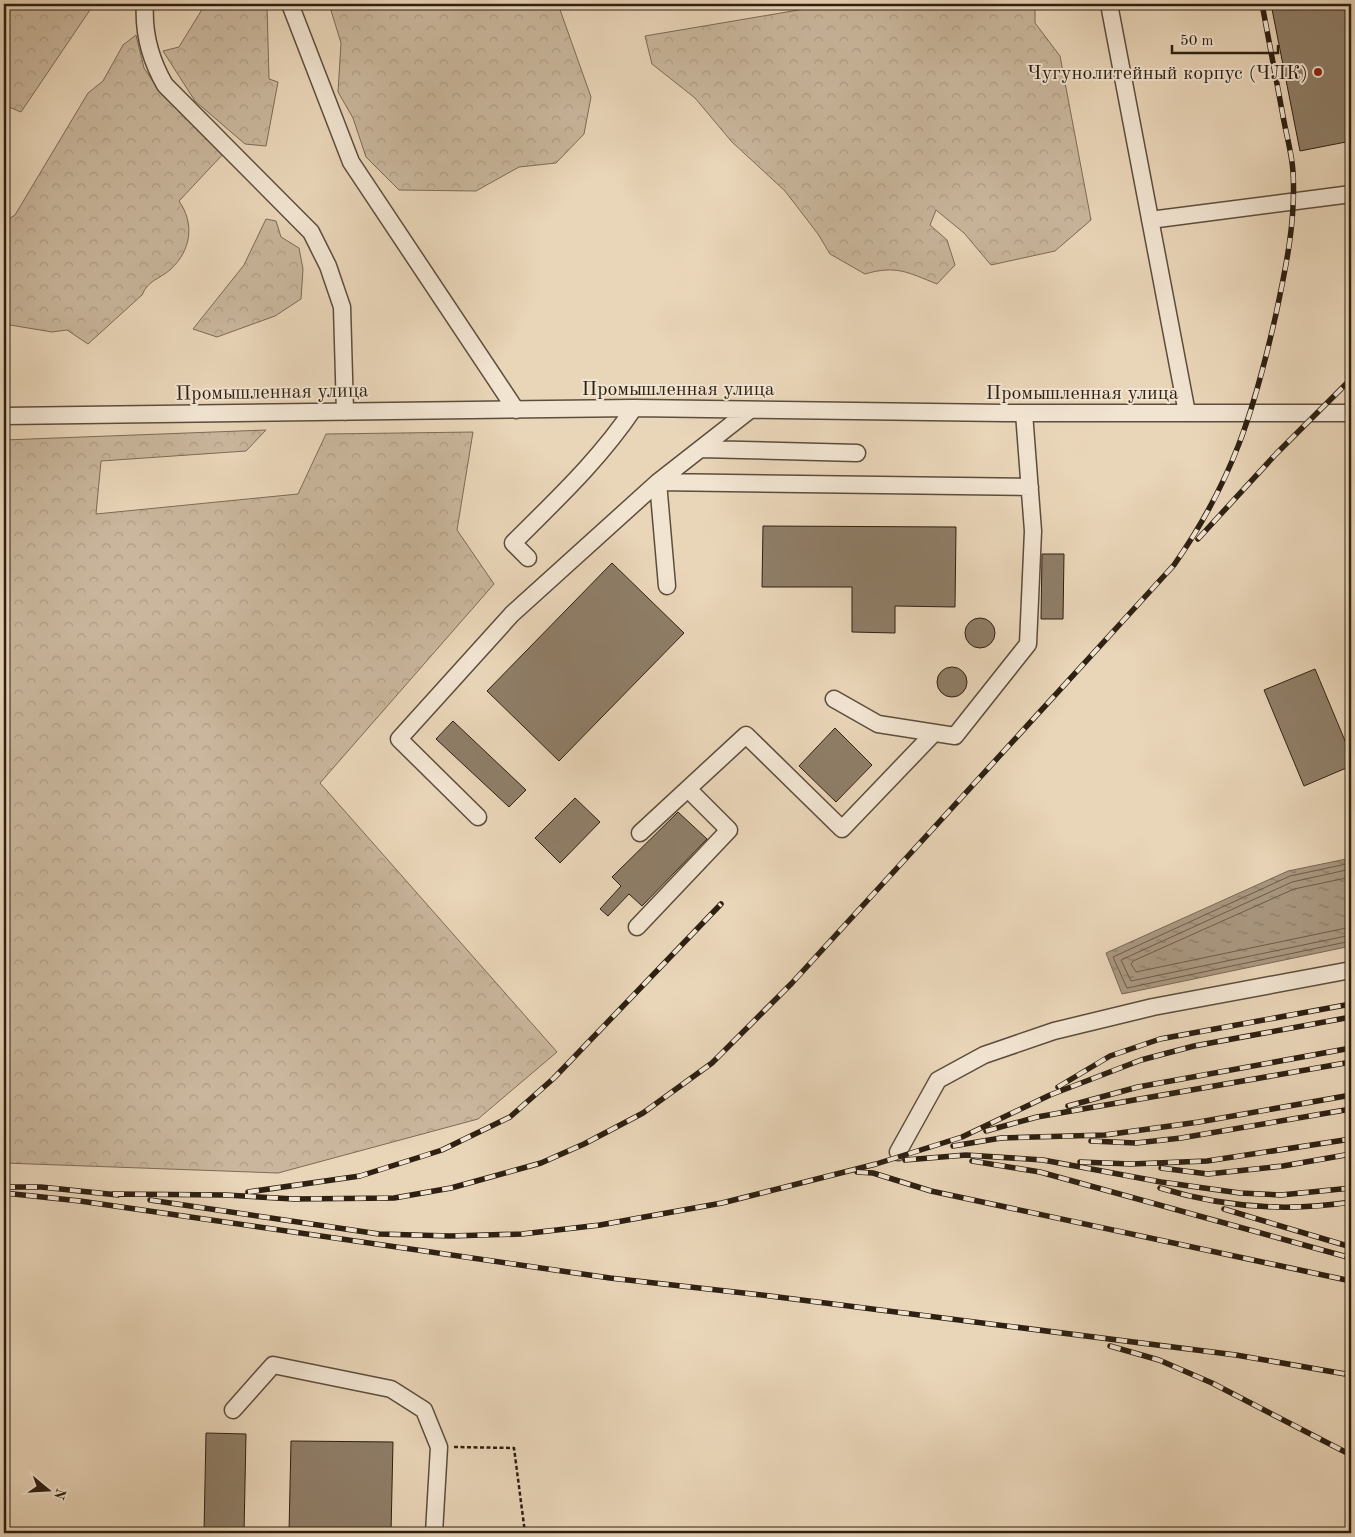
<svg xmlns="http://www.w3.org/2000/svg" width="1355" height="1537" viewBox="0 0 1355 1537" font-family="'Old Standard TT',serif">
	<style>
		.forest { fill: url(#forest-crowns); stroke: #7c6b57 }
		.water { fill: url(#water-ripples); stroke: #786754 }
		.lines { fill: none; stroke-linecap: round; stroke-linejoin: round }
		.shore { stroke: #6c5c49; stroke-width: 1 }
		.building { fill: #8f7e68; stroke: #2e2012 }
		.minor-casing { stroke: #5d4d3c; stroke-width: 19 }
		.path { stroke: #2e2012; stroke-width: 2.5; stroke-dasharray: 4 2.5; stroke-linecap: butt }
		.minor { stroke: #f1e4d1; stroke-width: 16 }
		.rail-casing { stroke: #2e2012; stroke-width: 5.5 }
		.rail { stroke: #f1e4d1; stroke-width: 4; stroke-dasharray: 11; stroke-linecap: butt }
		.poi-dot { fill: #8f2418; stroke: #f1e4d1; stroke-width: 2 }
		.labels { text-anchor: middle; stroke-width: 4; stroke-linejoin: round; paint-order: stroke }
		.poi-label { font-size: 20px; fill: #2e2012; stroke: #f1e4d1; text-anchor: end }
		.street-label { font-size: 20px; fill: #2e2012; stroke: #f1e4d1 }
	</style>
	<defs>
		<pattern id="forest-crowns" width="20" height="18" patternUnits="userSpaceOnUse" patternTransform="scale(1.25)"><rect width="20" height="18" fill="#c9b69c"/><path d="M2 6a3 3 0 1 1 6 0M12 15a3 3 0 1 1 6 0" fill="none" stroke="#ad9c85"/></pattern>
		<pattern id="water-ripples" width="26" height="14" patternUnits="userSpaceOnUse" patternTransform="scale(1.25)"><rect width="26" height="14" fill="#a99780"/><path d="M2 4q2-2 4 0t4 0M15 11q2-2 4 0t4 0" fill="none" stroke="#8a7b67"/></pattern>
	</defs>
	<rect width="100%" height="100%" fill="#e9d5b8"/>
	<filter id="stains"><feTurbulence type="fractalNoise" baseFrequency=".004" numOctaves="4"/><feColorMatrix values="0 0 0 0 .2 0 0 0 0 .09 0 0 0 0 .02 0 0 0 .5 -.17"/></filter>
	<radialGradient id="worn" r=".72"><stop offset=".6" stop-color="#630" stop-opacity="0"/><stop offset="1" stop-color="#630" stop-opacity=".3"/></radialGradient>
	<path class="forest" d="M4,4h90l-73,108 -17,-7z
		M202,4h65l2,75 9,3 -12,64 -21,-2 -50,-43 -32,-50 16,-4 22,-36z
		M329,4h229l33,93 -7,37 -28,29 -37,4 -43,24 -77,-1 -33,-33 -13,-39 -15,-26 3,-49z
		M834,4h201v19l25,33 31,164 -36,31 -64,14 -27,-32 -28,-23 -6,15 17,15 8,25 -18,19c-30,-12 -41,-19 -72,-10l-35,-20 -12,-20 -33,-43 -53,-49 -37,-44 -43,-34 -7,-28z
		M136,35l8,33 14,21 66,64 -45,48c16,23 12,49 -8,68 -11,10 -23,11 -29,26l-54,49 -21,-14 -15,2 -48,-8v-102l11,-7 73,-122 15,-12 20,-36z
		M266,219l10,2 5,16 18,11 4,21 -2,30 -26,17 -58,21 -24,-8 51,-64z
		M266,430l-20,21 -145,10 -5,53 202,-20 28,-60 147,-2 -16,98 37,54 -174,199 237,269 -79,67 -200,54 -274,-10v-723z"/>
	<path class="water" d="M1351,858v88l-229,48 -16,-41 182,-82z"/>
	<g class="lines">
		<path class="shore" d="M1351,863l-61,13 -177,81 14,31 224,-47
			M1351,869l-59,13 -171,78 10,21 220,-46
			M1351,877l-57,12 -161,72 -2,3 5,8 215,-45"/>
	</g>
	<path class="building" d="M1271,4h80v137l-51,10z
		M763,526l193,1 -1,80 -60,-1v27l-43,-1v-45h-90z
		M1042,554h22l-1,65h-22z
		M612,563l72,70 -125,128 -72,-70z
		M965 633a15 15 0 1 1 30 0a15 15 0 1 1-30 0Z
		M937 682a15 15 0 1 1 30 0a15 15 0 1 1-30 0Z
		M1315,669l36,86v11l-47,20 -40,-96z
		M453,721l73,69 -17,17 -73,-68z
		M835,728l37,37 -36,37 -37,-36z
		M575,798l25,24 -40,41 -25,-25z
		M678,812l29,27 -65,67 -13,-12 -21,22 -8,-7 21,-23 -9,-9z
		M206,1433l40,1 -2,99h-40z
		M291,1441l102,1 -2,91h-102z"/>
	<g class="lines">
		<defs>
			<path id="minor" d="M145,4c-2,30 5,55 20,81l146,147 17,34 14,41 3,105
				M290,4l61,158 165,248
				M1109,4l78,409
				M1150,220l201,-26
				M4,416l630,-8 370,5h347
				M701,449l156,4
				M528,558l-15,-15c43,-43 87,-84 121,-135
				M667,586l-9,-104 372,5
				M834,699l44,25 77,12 73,-92 5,-113 -9,-118
				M478,817l-79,-78 113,-125 146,-132 92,-72
				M640,833l106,-98 96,94 92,-96
				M637,927l92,-97 -41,-41
				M898,1152l40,-72 46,-25 70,-24 99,-24 198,-37
				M233,1410l40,-45 118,24 33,21 15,37 -5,86"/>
		</defs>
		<use href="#minor" class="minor-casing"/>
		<path class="path" d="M454,1447l60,1 11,85"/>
		<use href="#minor" class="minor"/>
		<defs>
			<path id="rail" d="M1198,539l78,-85 75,-75
				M1058,1087l52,-31 50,-17 191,-35
				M1068,1106l70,-19 213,-39
				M986,1131l51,-14 314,-55
				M1091,1141l45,2 45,-5 170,-29
				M953,1146l48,-8 104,-3 94,-13 152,-27
				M905,1160l61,-5 77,5 118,22 79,11 41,2 70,-7
				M972,1161l68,11 311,86
				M1080,1162l51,2 76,-3 144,-22
				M1161,1168l47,6 75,-8 68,-12
				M857,1172l16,1 58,18 420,90
				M4,1187h37l77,8
				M1160,1188c62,19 127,24 191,14
				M248,1192l112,-16 82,-26 68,-33 44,-39 167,-174
				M4,1193l76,8 530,77 160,18 466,59 115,20
				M113,1194l113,1 68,4 100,-1 57,-10 90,-25 43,-19 59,-31 69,-50 80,-80 382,-418c58,-83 80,-153 102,-251 10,-47 20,-94 17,-142 -1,-19 -7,-38 -10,-56 -7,-38 -14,-75 -21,-112
				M150,1200l229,34 71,2 72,-2 78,-9 122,-22 154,-39 86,-27 88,-42 91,-35 53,-14 157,-29
				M1224,1209l127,38
				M1110,1346l49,14 53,23 139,72"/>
		</defs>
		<use href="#rail" class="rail-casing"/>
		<use href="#rail" class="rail"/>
	</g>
	<circle class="poi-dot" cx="1318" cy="72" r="5"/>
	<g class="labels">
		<g class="poi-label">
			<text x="1308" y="79">Чугунолитейный корпус (ЧЛК)</text>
		</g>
		<g class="street-label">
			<text x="678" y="395">Промышленная улица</text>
			<text transform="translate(272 391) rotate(-1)" y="7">Промышленная улица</text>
			<text x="1082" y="399">Промышленная улица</text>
		</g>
	</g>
	<rect width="1355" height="1537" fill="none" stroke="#e9d5b8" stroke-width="20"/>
	<rect x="5" y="5" width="1345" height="1527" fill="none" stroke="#2e2012" stroke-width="2.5"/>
	<rect x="10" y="10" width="1335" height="1517" fill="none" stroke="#2e2012"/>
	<g transform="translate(48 1490) rotate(108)" stroke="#f1e4d1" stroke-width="4" paint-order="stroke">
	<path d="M0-4L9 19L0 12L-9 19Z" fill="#2e2012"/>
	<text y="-8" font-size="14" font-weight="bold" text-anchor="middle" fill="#2e2012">N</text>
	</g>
	<path d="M1172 45v8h106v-8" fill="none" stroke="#2e2012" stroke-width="2.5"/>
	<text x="1180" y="45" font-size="15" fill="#2e2012" stroke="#f1e4d1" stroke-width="4" paint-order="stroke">50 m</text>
	<rect width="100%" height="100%" filter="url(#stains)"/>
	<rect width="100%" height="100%" fill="url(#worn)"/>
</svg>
